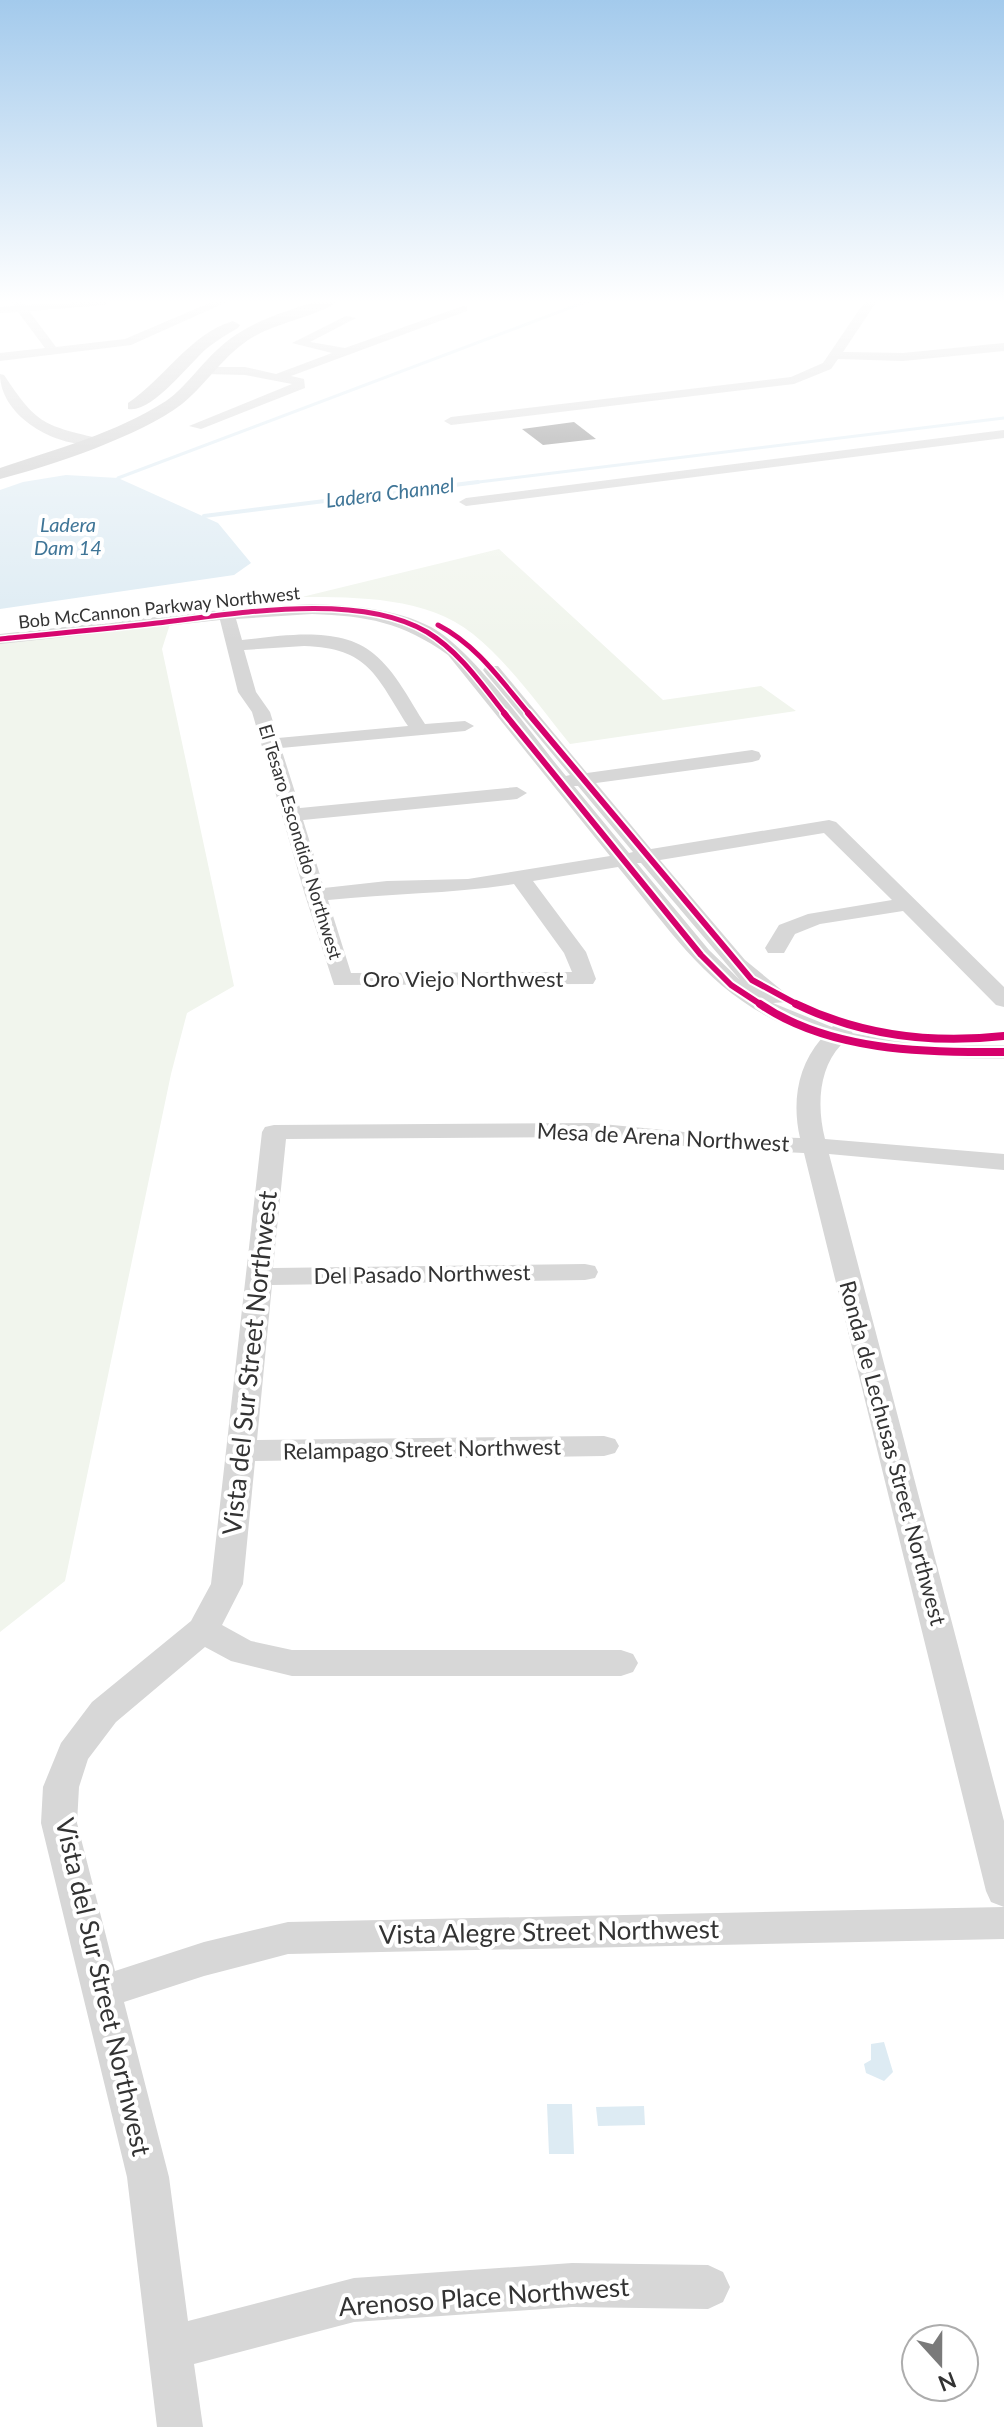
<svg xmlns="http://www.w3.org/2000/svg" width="1004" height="2427" viewBox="0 0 1004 2427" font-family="Lato,sans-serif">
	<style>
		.green { fill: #f1f5ed }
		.water { fill: #ddebf3 }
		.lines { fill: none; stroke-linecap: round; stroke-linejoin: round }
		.stream-far1 { stroke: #ddebf3; stroke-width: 3 }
		.stream { stroke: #ddebf3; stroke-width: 4 }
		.building { fill: #818181 }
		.minor { fill: #d7d7d7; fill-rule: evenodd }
		.major { fill: #cacaca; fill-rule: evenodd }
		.cycleway-far2-casing { stroke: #fff; stroke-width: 8 }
		.cycleway-far1-casing { stroke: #fff; stroke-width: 10 }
		.cycleway-casing { stroke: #fff; stroke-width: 13 }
		.cycleway-far2 { stroke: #d6006c; stroke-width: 5 }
		.cycleway-far1 { stroke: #d6006c; stroke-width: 6 }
		.cycleway { stroke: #d6006c; stroke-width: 8 }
		.labels { text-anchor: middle; stroke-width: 8; stroke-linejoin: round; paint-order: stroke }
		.far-street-label { font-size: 18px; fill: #333; stroke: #fff }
		.far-water-label { font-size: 20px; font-style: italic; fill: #3f7597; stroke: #fff }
		.street-label { font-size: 22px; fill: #333; stroke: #fff }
		.near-street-label { font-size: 26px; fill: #333; stroke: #fff }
	</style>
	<rect width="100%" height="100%" fill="#fff"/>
	<path class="green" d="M499,549l164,151 98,-14 35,25 -226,33c-30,-37 -60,-80 -97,-110 -46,-37 -115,-37 -171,-37z
		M170,624l-8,25 72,337 -47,27 -16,61 -106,507 -65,51v-989z"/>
	<path class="water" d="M66,475l52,3 100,45 33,40 -17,12 -234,34v-119l23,-8z
		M884,2042l9,30 -9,9 -18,-8 -2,-9 7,-4v-16z
		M547,2104h25l2,50h-25z
		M644,2106l1,19 -47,1 -2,-19z"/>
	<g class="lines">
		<path class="stream-far1" d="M118,478l470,-177
			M462,484l542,-66"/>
		<path class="stream" d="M204,516l274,-34"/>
	</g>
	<path class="building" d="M574,422l22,17 -53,6 -21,-16z"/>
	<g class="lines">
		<path class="minor" d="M10,301h12l3,4 85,-4 -5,4 -76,6 27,36 69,-8 89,-38h15l-98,44 -131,16v-8l45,-5 -27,-36 -18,1v-6l14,-1z
			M865,301h12l-34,51 60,1 101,-10v8l-101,10 -65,-2 -7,10 -37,15 -343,41 -7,-4 7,-4 340,-40 32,-14z
			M463,306l4,1v4l-176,65 13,3 1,9 -104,41 -12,-3 103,-42 -47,-9 -39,-1 -4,-1v-6h43l31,7 56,-21 -40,-10 54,-27 10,2 -46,24 35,6z
			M0,374l4,1c32,48 38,50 93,63v6c-39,5 -97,-27 -97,-70z
			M1004,430v8l-538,68 -7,-4 7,-4z
			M312,604c40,2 83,4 119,23 44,24 101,109 135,149l4,-1 -84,-101 -3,-4 3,-4h12l89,107 165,-23 7,2 2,4 -2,4 -7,2 -156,21 55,66 178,-29 7,2 168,165v20l-8,-2 -93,-94 -83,13 -25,10 -11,19h-16l-3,-5 14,-23 29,-11 84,-14 -68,-67 -164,27 85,100 45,37 -3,5 -14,1 59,24 5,-5h16l3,5 -4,6c51,10 101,12 152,12v14c-56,0 -109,-3 -163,-14 -23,24 -24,63 -16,94l179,15v16l-175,-16 175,667v118l-716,15 -84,22 -80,26 45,175 19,144 166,-43 218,-15 136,2 15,7 7,15 -7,15 -15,7 -136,-2 -218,15 -160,42 9,63h-46l-30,-250 -86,-354 2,-36 18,-44 31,-41 99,-81 20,-37 51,-452 3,-5 9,-2 318,-2 123,12 85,3c-8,-35 -3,-71 21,-99 -103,-33 -138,-93 -203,-172l-85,14 53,71 10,27 -3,5 -259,1 -29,-90 -53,-183 -14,-20 -18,-72 -220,24v-10l230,-25zM312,614c55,2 90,8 136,41l162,201 -142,23 -81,2 -63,7 -21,-68 214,-21 10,-6 -10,-6 -217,21 -19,-60 184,-17 9,-5 -9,-5 -40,3c-15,-23 -29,-52 -51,-70 -34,-29 -92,-18 -132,-14l-6,-21zM304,646c65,2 72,30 104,80l-130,12 -8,-26 -14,-20 -12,-42zM574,786h4l55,66 -4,1zM637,863h4l99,117 -31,-30zM514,884l50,69 8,19 -221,1 -23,-73c62,-7 124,-6 186,-16zM592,1137l123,12 89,4 182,738 5,11 13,5 -716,15 -84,20 -89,29 -38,-148 2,-36 9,-28 28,-37 89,-75 26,14 61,15h329l12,-4 5,-9 -5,-9 -12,-4h-329l-41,-9 -29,-16 21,-41 12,-123 349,-5 11,-3 4,-7 -4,-7 -11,-3 -347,4 15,-155 313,-5 10,-2 3,-6 -3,-6 -10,-2 -312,4 13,-129z"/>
		<path class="major" d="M317,301h21c-17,14 -62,22 -85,36 -29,17 -45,46 -71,67 -42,32 -131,62 -182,75v-11c56,-19 116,-35 166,-67 20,-14 34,-36 52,-52 27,-26 65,-37 99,-48z
			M233,321l7,4 -2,3c-11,6 -22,13 -32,21 -17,15 -55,65 -78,60v-6c36,-24 63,-70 105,-82z"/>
		<defs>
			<path id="cycleway-far2" d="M438,625c39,20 64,57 92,90
				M0,639c52,-5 105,-10 157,-16 77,-9 201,-32 270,9 33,20 55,53 79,83"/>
			<path id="cycleway-far1" d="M504,713l197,242 30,30 32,21
				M528,713l224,267 48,26"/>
			<path id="cycleway" d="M760,1004c69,47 164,49 244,48
				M796,1004c66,32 136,40 208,32"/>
		</defs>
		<use href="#cycleway-far2" class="cycleway-far2-casing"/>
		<use href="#cycleway-far1" class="cycleway-far1-casing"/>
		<use href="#cycleway" class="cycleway-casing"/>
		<use href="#cycleway-far2" class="cycleway-far2"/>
		<use href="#cycleway-far1" class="cycleway-far1"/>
		<use href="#cycleway" class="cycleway"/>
	</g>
	<linearGradient id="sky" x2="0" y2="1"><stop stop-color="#a3caec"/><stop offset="0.47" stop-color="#fff"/><stop offset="1" stop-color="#fff" stop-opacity="0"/></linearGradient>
	<rect width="1004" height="641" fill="url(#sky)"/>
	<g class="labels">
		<g class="far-street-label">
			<text transform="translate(159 608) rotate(-6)" y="6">Bob McCannon Parkway Northwest</text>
			<text transform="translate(300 842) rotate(73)" y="6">El Tesaro Escondido Northwest</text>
		</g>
		<g class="far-water-label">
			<text transform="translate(390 493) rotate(-7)" y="7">Ladera Channel</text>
			<text x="68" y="532">Ladera<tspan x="68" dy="23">Dam 14</tspan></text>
		</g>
		<g class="street-label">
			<text x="463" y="987">Oro Viejo Northwest</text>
			<text transform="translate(663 1137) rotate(3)" y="8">Mesa de Arena Northwest</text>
			<text transform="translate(422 1274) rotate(-1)" y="8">Del Pasado Northwest</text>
			<text transform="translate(422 1449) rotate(-1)" y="8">Relampago Street Northwest</text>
			<text transform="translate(893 1453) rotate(75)" y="8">Ronda de Lechusas Street Northwest</text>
		</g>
		<g class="near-street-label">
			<text transform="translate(250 1363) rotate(-84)" y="9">Vista del Sur Street Northwest</text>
			<text transform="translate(549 1932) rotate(-1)" y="9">Vista Alegre Street Northwest</text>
			<text transform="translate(103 1987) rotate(77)" y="9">Vista del Sur Street Northwest</text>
			<text transform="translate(484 2297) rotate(-4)" y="9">Arenoso Place Northwest</text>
		</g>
	</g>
	<g transform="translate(940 2363) rotate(159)"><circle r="38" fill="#ffffff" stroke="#adadad" stroke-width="2"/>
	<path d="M0-6L14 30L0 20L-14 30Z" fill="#7a7a7a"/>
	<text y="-12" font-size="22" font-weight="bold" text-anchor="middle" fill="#333333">N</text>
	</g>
</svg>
